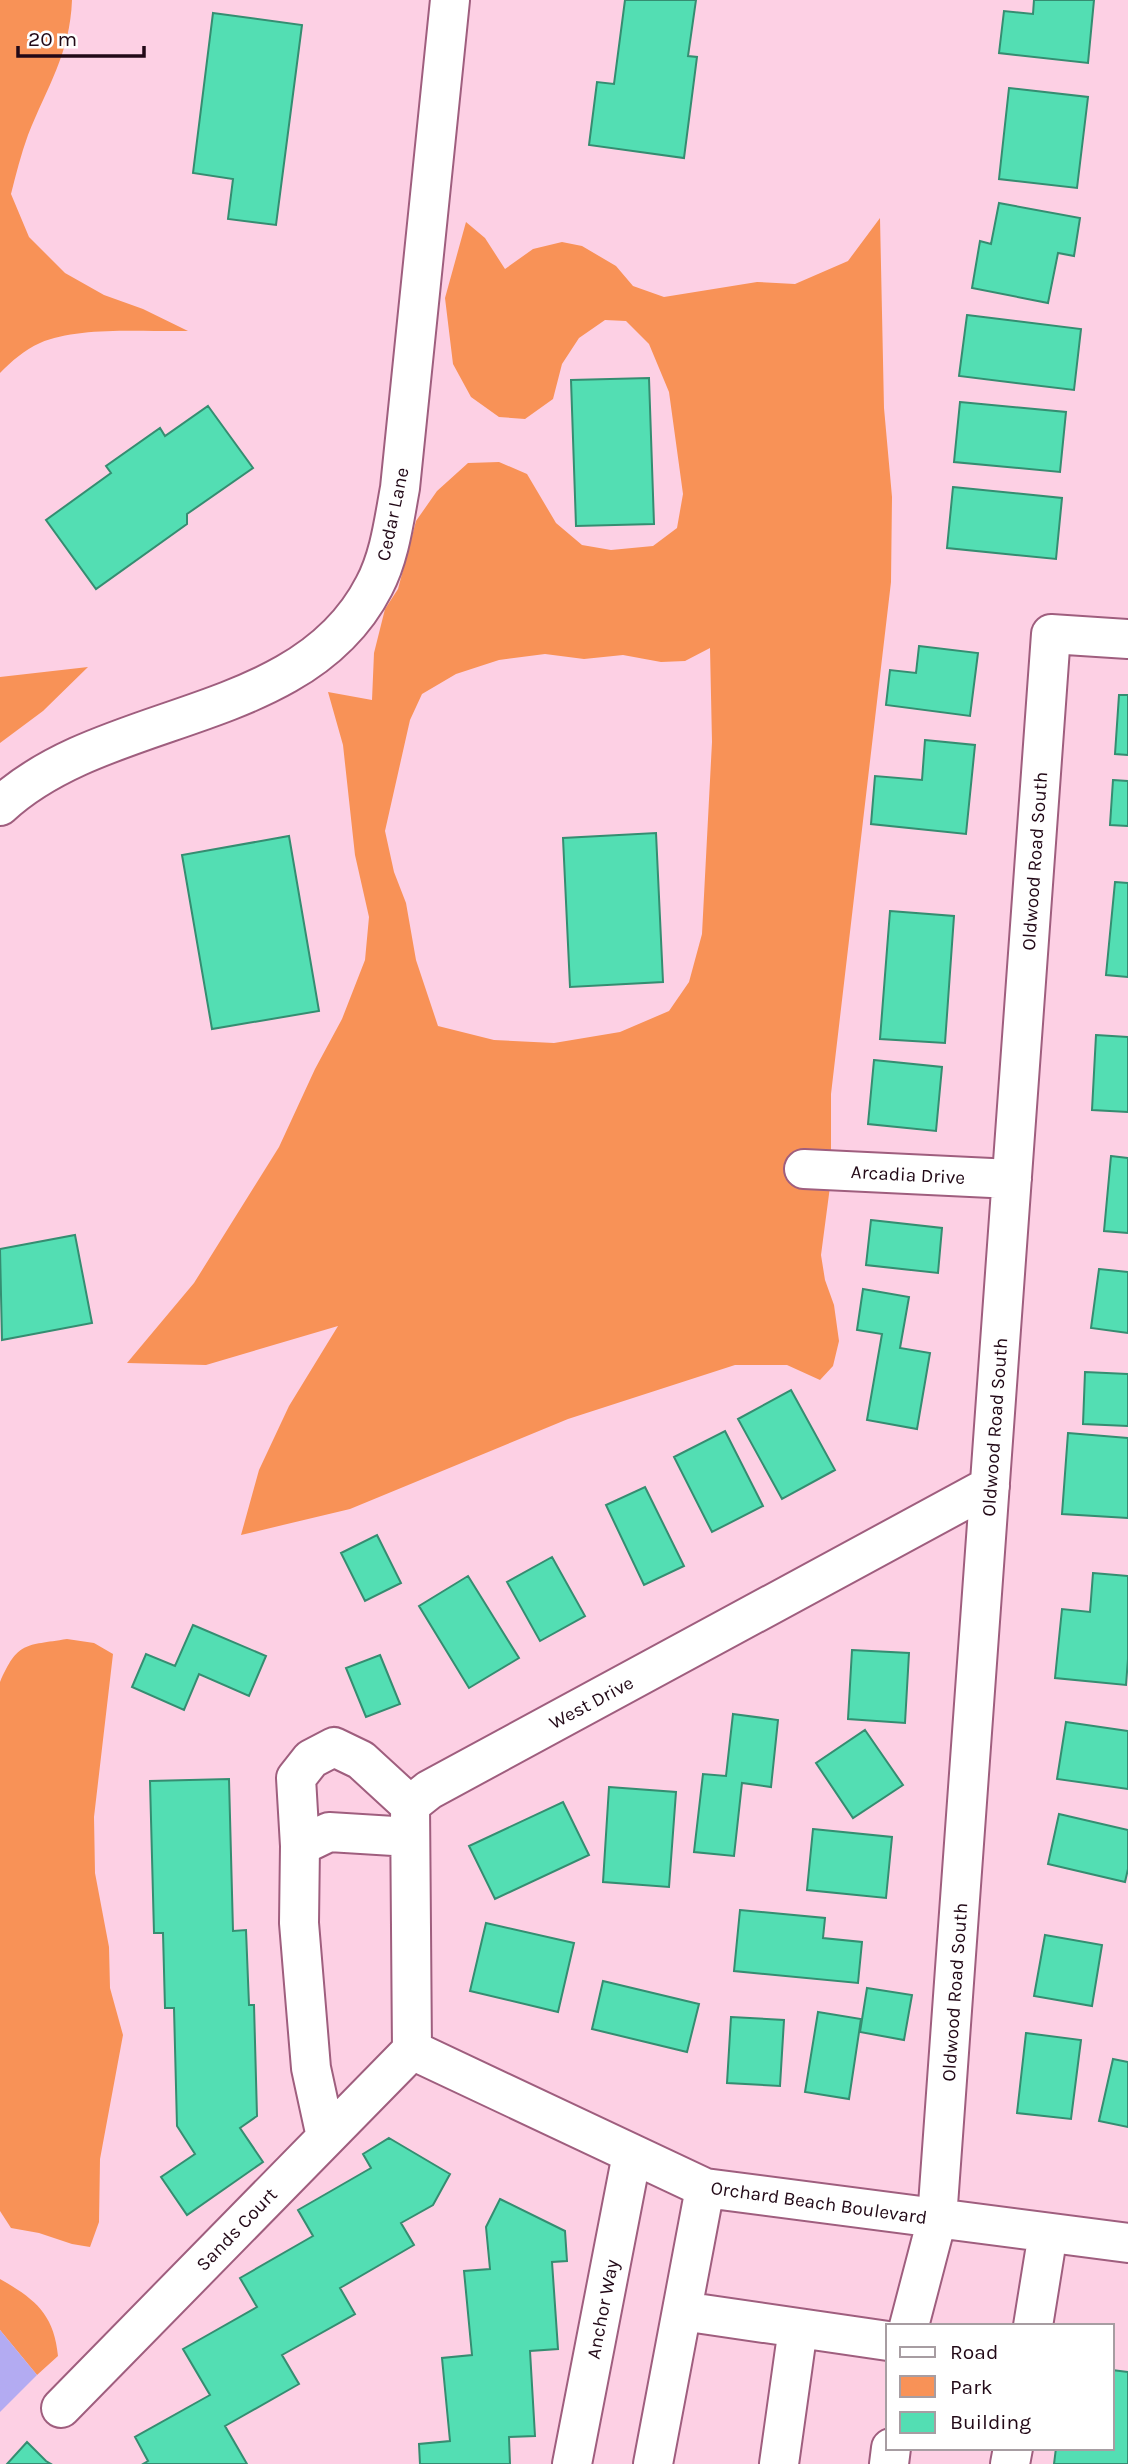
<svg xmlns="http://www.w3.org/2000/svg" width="1128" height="2464" viewBox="0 0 1128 2464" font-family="Karla,sans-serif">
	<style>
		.green { fill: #f89257; fill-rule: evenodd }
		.water { fill: #b3abf2 }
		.building { fill: #53deb3; stroke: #358d71; stroke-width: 2 }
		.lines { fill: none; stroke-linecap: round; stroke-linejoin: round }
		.minor-casing { stroke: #9f5e7e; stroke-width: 42 }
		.minor { stroke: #fff; stroke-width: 38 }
		.labels { text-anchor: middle; stroke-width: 6; stroke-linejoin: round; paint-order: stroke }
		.street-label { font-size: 19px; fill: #220917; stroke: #fff }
	</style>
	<rect width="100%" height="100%" fill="#fdd0e4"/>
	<path class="green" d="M0,0h72c-2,54 -25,87 -44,135 -7,19 -12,39 -17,59l18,43 36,36 39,22 39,14 45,22c-43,1 -110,-5 -148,12 -16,7 -28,18 -40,30z
		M880,218l4,190 8,89 -1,85 -60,512v85l-10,76 4,25 9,25 5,36 -6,25 -13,14 -33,-15h-52l-167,54 -218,90 -109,26 18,-65 30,-64 49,-80 -132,39 -79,-2 67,-80 85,-136 36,-78 27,-50 23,-59 4,-43 -14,-62 -12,-110 -15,-53 44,8 2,-47 11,-44 13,-20 18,-68 21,-30 31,-28 31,-1 28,12 29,49 26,22 29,5 42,-4 24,-18 6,-34 -14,-102 -20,-48 -23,-23 -21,-1 -26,18 -17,26 -9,35 -28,20 -26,-2 -28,-20 -18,-33 -8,-66 21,-76 19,16 20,31 28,-20 29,-7 20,4 34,20 17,20 31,11 93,-15 38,2 53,-23zM710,648l2,94 -10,192 -13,48 -20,29 -49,21 -66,11 -60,-3 -56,-14 -22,-66 -10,-57 -12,-31 -9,-41 25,-111 12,-26 34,-20 43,-14 46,-6 39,5 39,-4 38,7 24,-1z
		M88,667l-45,44 -43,32v-66z
		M67,1639l27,4 19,11 -19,163 1,56 14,74 1,41 13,47 -23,124 -1,63 -9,25 -18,-3 -33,-11 -28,-5 -11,-17v-529c18,-41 25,-36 67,-43z
		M0,2279c35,20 54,35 58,77l-21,19 -37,-45z"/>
	<path class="water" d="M0,2330l37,45 -37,37z"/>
	<path class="building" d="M625,0h71l-8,56 9,1 -13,101 -95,-13 8,-63 17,2z
		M1034,0h60l-6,63 -89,-10 5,-42 29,3z
		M213,13l89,12 -26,200 -48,-6 5,-40 -40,-6z
		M1009,88l79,9 -11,91 -78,-9z
		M999,203l81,15 -6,38 -16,-3 -10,50 -76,-15 8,-47 11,3z
		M967,315l114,14 -7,61 -115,-14z
		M649,378l5,146 -78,2 -5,-146z
		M960,402l106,10 -6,60 -106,-10z
		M208,406l45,62 -66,46v10l-91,65 -50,-69 65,-47 -5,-7 54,-38 5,8z
		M953,487l109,11 -6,61 -109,-11z
		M919,646l59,7 -8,63 -84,-11 4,-35 26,3z
		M1119,695h9v60l-13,-1z
		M925,740l50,5 -9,89 -95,-10 4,-48 47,4z
		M1113,780l15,1v45l-18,-1z
		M656,833l7,149 -93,5 -7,-149z
		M289,836l30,175 -107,18 -30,-174z
		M1115,882l13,1v94l-22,-2z
		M890,911l64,5 -9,127 -65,-4z
		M1096,1035l32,2v75l-36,-2z
		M874,1060l68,7 -6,64 -68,-7z
		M1111,1156l17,2v75l-24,-2z
		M871,1220l71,8 -4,45 -72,-8z
		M75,1235l17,88 -90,17 -2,-91z
		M1099,1269l29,3v61l-37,-5z
		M863,1289l46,8 -9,51 30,5 -13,76 -50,-9 15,-86 -25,-4z
		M1085,1372l43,2v52l-45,-2z
		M791,1390l44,80 -53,29 -44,-80z
		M725,1431l38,75 -51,26 -38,-75z
		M1068,1433l60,5v80l-66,-4z
		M645,1487l39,79 -40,19 -38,-80z
		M377,1535l24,48 -36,18 -24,-48z
		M552,1557l33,59 -45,25 -33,-59z
		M1093,1573l35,3v83l-2,26 -71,-7 7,-69 28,3z
		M468,1576l51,82 -50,30 -50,-82z
		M193,1625l73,31 -17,40 -50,-22 -15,36 -52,-23 14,-33 29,12z
		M852,1650l57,3 -4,70 -57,-4z
		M380,1655l20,49 -34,13 -20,-49z
		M733,1714l45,6 -7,67 -29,-4 -8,73 -40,-4 9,-78 23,2z
		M1066,1722l62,9v58l-71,-10z
		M865,1730l38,55 -50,33 -37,-55z
		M229,1779l4,152 13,-1 3,75h5l3,111 -17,12 23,34 -76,53 -26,-38 34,-23 -18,-28 -3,-118h-9l-2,-75h-9l-4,-152z
		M609,1787l67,5 -7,95 -66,-5z
		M563,1802l26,53 -94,44 -26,-53z
		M1059,1814l69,16v39l-3,13 -77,-18z
		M813,1829l79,8 -6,61 -79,-8z
		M740,1910l85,8 -2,20 39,4 -4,41 -124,-12z
		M486,1923l88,20 -16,69 -88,-21z
		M1045,1935l57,10 -10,61 -58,-10z
		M603,1981l96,23 -12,48 -95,-23z
		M867,1988l45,7 -8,45 -44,-8z
		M818,2012l43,7 -12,80 -44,-7z
		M731,2017l53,3 -4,66 -53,-3z
		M1026,2033l55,7 -10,79 -54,-6z
		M1113,2059l15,3v65l-29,-6z
		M389,2138l61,36 -17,31 -32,18 13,22 -74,43 15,26 -73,41 17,29 -74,42 22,38h-104l5,-3 -13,-24 75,-42 -27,-46 74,-42 -17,-29 73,-42 -15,-26 73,-42 -8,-14z
		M500,2199l65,32 2,30 -15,1 6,87 -28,2 5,85 -26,1 1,27h-90l-1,-20 31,-3 -8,-83 30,-3 -8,-84 26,-2 -4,-42z
		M1112,2370l16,2v92h-74l2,-16h56z
		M27,2442l19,19 5,3h-44z"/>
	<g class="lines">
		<defs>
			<path id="minor" d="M0,806c106,-98 303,-81 374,-220 16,-30 20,-66 26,-98l50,-488
				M804,1169l208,10
				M300,1846l-4,-68 15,-19 23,-12 27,13 49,45
				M412,2050l-2,-245 19,-15 561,-304
				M412,2050l293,138 423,55
				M326,2137l-15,-69 -12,-145 1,-77 29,-14 81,5
				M682,2311l206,30
				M909,2326l28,-107 114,-1585 77,5
				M1033,2326l15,-93
				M61,2408l351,-358
				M572,2464l60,-310
				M653,2464l52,-276
				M779,2464l19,-136
				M889,2464l2,-16
				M1010,2464l3,-16"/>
		</defs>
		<use href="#minor" class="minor-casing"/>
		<use href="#minor" class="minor"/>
	</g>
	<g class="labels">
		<g class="street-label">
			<text transform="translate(392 514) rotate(-78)" y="7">Cedar Lane</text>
			<text transform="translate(1034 861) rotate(-86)" y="7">Oldwood Road South</text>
			<text transform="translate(908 1174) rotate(3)" y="7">Arcadia Drive</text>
			<text transform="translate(994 1427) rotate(-86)" y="7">Oldwood Road South</text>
			<text transform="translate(591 1702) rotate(-28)" y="7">West Drive</text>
			<text transform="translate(954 1992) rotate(-86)" y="7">Oldwood Road South</text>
			<text transform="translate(819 2202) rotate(8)" y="7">Orchard Beach Boulevard</text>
			<text transform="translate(236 2229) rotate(-46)" y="7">Sands Court</text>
			<text transform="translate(602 2309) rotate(-79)" y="7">Anchor Way</text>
		</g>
	</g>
	<rect x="886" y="2324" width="228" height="126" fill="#ffffff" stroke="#a79da2" stroke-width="2"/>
	<rect x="900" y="2347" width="35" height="10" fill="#ffffff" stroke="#a79da2" stroke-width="2"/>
	<text x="950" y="2359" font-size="21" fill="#220917">Road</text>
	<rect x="900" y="2376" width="35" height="21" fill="#f89257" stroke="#a79da2" stroke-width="2"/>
	<text x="950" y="2394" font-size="21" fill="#220917">Park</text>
	<rect x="900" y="2412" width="35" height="21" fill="#53deb3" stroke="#a79da2" stroke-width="2"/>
	<text x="950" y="2429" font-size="21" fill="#220917">Building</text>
	<path d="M18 46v10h126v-10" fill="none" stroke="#220917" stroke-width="3.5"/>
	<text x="28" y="46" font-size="21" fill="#220917" stroke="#ffffff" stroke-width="5" paint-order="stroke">20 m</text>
</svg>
